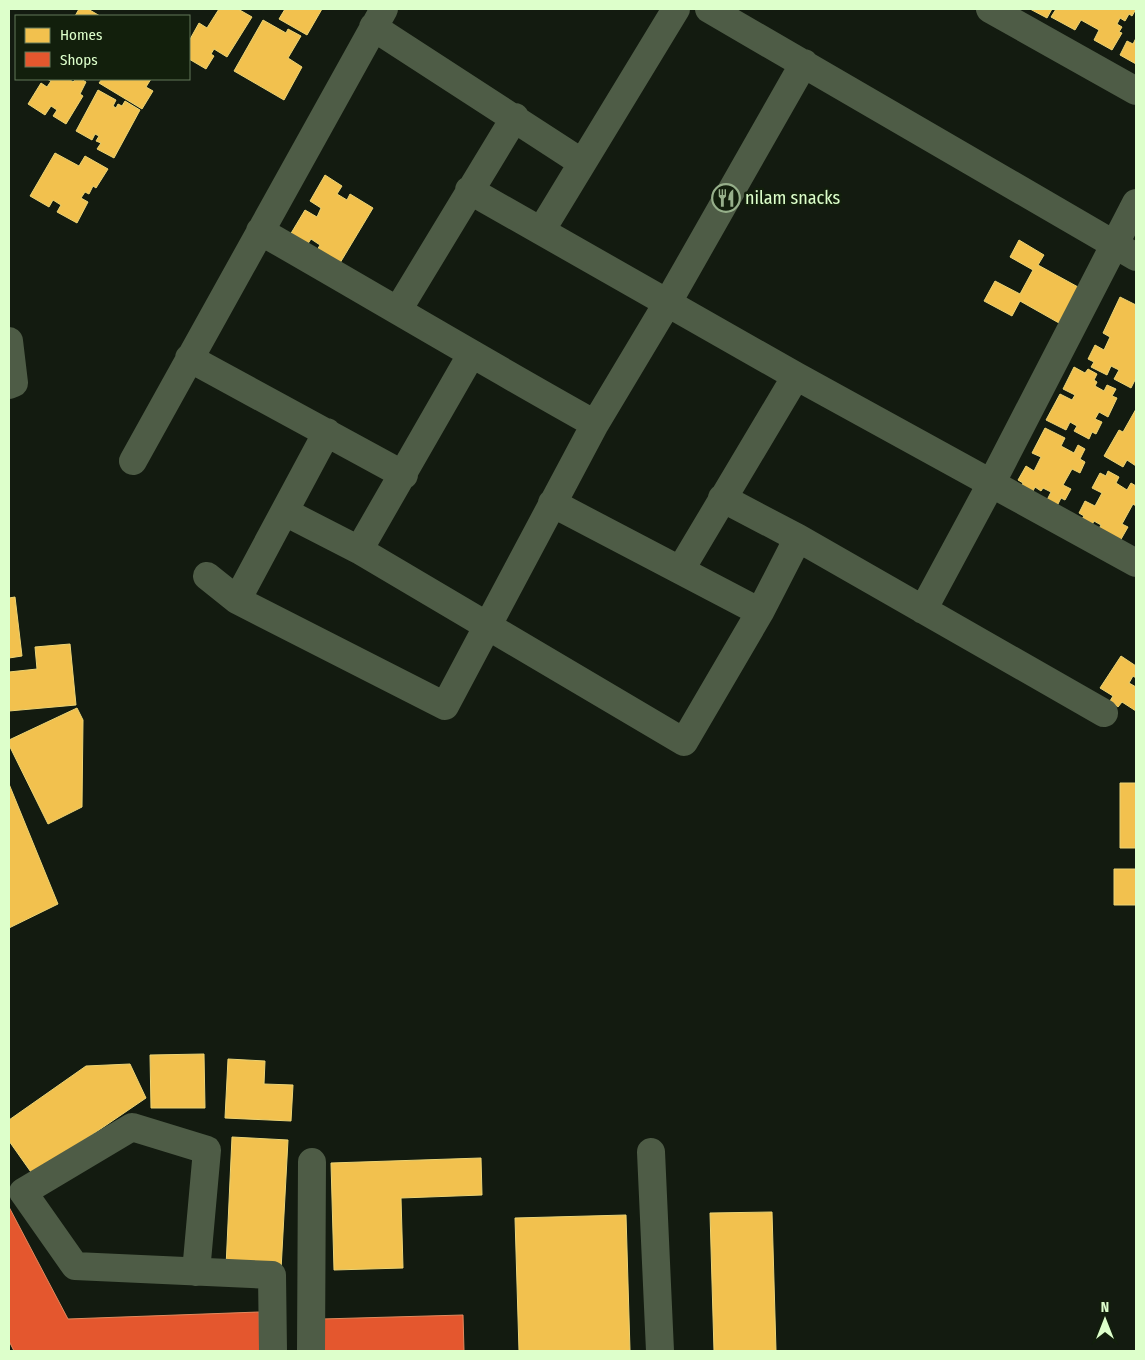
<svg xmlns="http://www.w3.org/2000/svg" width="1145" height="1360" viewBox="0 0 1145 1360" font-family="'Fira Sans Condensed',sans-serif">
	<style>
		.homes { fill: #f2c14e; stroke: #ecd474 }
		.shops { fill: #e4572e; stroke: #e2895d }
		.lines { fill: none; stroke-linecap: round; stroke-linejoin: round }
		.minor { stroke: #4e5c46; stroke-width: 28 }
		.labels { text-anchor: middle; stroke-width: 5; stroke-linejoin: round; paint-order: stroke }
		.poi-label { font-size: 18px; fill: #ddffcb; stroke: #121f0c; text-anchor: start }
	</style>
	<rect width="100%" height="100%" fill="#131b10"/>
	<path class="homes" d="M79,9h9l12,7h-25z
		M219,9h19l14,8 -25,40 -13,-8 -3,5 3,2 -8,13 -17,-10v-18l10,-18 8,5z
		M285,9h37l-15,26 -28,-16z
		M1030,9h22l-5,9z
		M1056,9h80l-4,7 -3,-2 -4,7 -5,-3 -3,6 5,3 -3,5 3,1 -10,17 -18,-10 5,-10 -18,-10 -6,10 -24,-13z
		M263,20l23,13 2,-4 13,7 -13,22 14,9 -18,33 -50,-29z
		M1136,38v26l-16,-9 7,-14 6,3z
		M47,79h22l4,3 3,-3h5l5,3 -6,12 3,2 -17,28 -13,-8 4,-6 -6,-4 -6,9 -17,-11 13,-21 6,4 4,-6z
		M102,79h49l-5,8 7,4 -11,18 -43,-26z
		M98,90l18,10 -3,6 3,2 2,-4 4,2 3,-5 15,9 -26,48 -17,-9 4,-6 -5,-2 3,-5 -4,-2 -3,6 -16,-9z
		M55,153l24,13 6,-10 23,13 -12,19 -3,-2 -4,8 -4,-2 -4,6 7,4 -11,21 -20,-11 4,-7 -8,-5 -4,7 -19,-11z
		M325,175l17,11 -5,8 10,6 3,-6 23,14 -36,60 -23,-13 6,-10 -9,-6 -4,6 -17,-10 15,-25 12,7 4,-9 -11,-7z
		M1019,240l25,15 -6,10 40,22 -19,36 -39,-22 -8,15 -28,-15 11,-20 25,13 13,-24 -23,-13z
		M1120,297l16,8v73l-5,10 -17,-9 5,-9 -8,-4 -4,9 -16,-8 3,-5 -6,-3 7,-14 9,5 6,-13 -7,-4z
		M1074,367l11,6 3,-4 9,5 -3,6 3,2 -2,4 9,5 3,-6 9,4 -4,7 5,2 -9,19 -9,-5 -4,7 7,3 -6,12 -4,-2 -3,7 -15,-8 3,-5 -7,-4 -4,8 -20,-10 14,-26 12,6 3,-5 -12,-6z
		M1136,409v57l-9,-6 -4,7 -19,-11 15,-26 4,2z
		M1045,428l20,10 -4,8 13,7 4,-8 7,4 -5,10 5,3 -5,11 -8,-4 -9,16 8,4 -6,11 -4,-2 -4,8 -10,-6 4,-8 -8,-4 -2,3 -6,-4 -4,8 -11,-6 3,-6 -5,-3 8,-14 8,5 7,-14 -9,-4z
		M1108,471l11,6 -3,6 11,7 4,-7 5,3v20l-3,-2 -11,20 6,3 -8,14 -25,-5 6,-11 -7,-4 -4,8 -11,-6 5,-7 -5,-3 6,-12 10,5 7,-13 -10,-5 8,-15 6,3z
		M15,597l7,59 -13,2v-60z
		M70,644l6,61 -67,6v-39l28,-3 -2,-22z
		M1121,656l15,10v12l-3,-2 -4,7 7,4v24l-14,-9 -4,5 -8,-6 3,-5 -13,-8z
		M77,708l6,12 -1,87 -34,17 -39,-79v-5z
		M1120,783h16v65h-16z
		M9,784l49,120 -49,24z
		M1114,869h22v36h-22z
		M204,1054l1,54h-54l-1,-53z
		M228,1059l37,2 -1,23 29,1 -2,36 -66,-3z
		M130,1064l16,34 -113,77 -24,-34v-21l77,-54z
		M232,1137l56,3 -7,130 -55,-3z
		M481,1158l1,37 -81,3 2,70 -69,2 -3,-107z
		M772,1212l4,139h-62l-4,-138z
		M626,1215l4,136h-111l-4,-133z"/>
	<path class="shops" d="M9,1207l59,112 191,-7 1,39h-246l-5,-10z
		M463,1315l1,36h-141l-1,-32z"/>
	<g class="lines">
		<path class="minor" d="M709,9l427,248
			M990,9l146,82
			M373,27l208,135
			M469,190l327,186 340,187
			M260,231c112,64 222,130 335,193
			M541,231l135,-222
			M398,310l117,-193
			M9,341l5,42 -5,2
			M189,358l215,117
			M133,461l251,-452
			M722,498l76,40 306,175
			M552,503l208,109
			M285,512l74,38 325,192 76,-130 38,-74
			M359,550l112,-195
			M681,569l115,-193
			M207,576l30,24 208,106 150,-282 73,-122 136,-239
			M237,600l90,-168
			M923,610l69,-128 144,-279
			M651,1152l9,199
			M196,1272l11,-122 -75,-23 -109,65 52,74 197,9 1,76
			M311,1351l1,-189"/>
	</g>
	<defs>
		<symbol id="restaurant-ring" viewBox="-11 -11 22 22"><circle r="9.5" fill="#121f0c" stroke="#96af8a" stroke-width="1.5"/><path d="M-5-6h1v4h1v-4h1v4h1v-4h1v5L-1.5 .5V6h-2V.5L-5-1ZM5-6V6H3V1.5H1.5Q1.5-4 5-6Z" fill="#96af8a"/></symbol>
	</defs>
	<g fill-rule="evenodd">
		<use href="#restaurant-ring" x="710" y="182" width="32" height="32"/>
	</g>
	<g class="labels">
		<g class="poi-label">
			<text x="745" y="204">nilam snacks</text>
		</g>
	</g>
	<rect width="1145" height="1360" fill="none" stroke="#ddffcb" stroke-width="20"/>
	<rect x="15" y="15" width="175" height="65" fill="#121f0c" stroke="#637958"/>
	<rect x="25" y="28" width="25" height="15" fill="#f2c14e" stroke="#637958"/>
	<text x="60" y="40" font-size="15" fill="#ddffcb">Homes</text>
	<rect x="25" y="52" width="25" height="15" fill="#e4572e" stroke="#637958"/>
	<text x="60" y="65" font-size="15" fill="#ddffcb">Shops</text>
	<g transform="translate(1105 1320)" stroke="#121f0c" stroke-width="4" paint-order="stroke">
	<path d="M0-4L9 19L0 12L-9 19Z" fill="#ddffcb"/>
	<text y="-8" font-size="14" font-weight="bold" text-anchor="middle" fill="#ddffcb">N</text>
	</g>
</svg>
